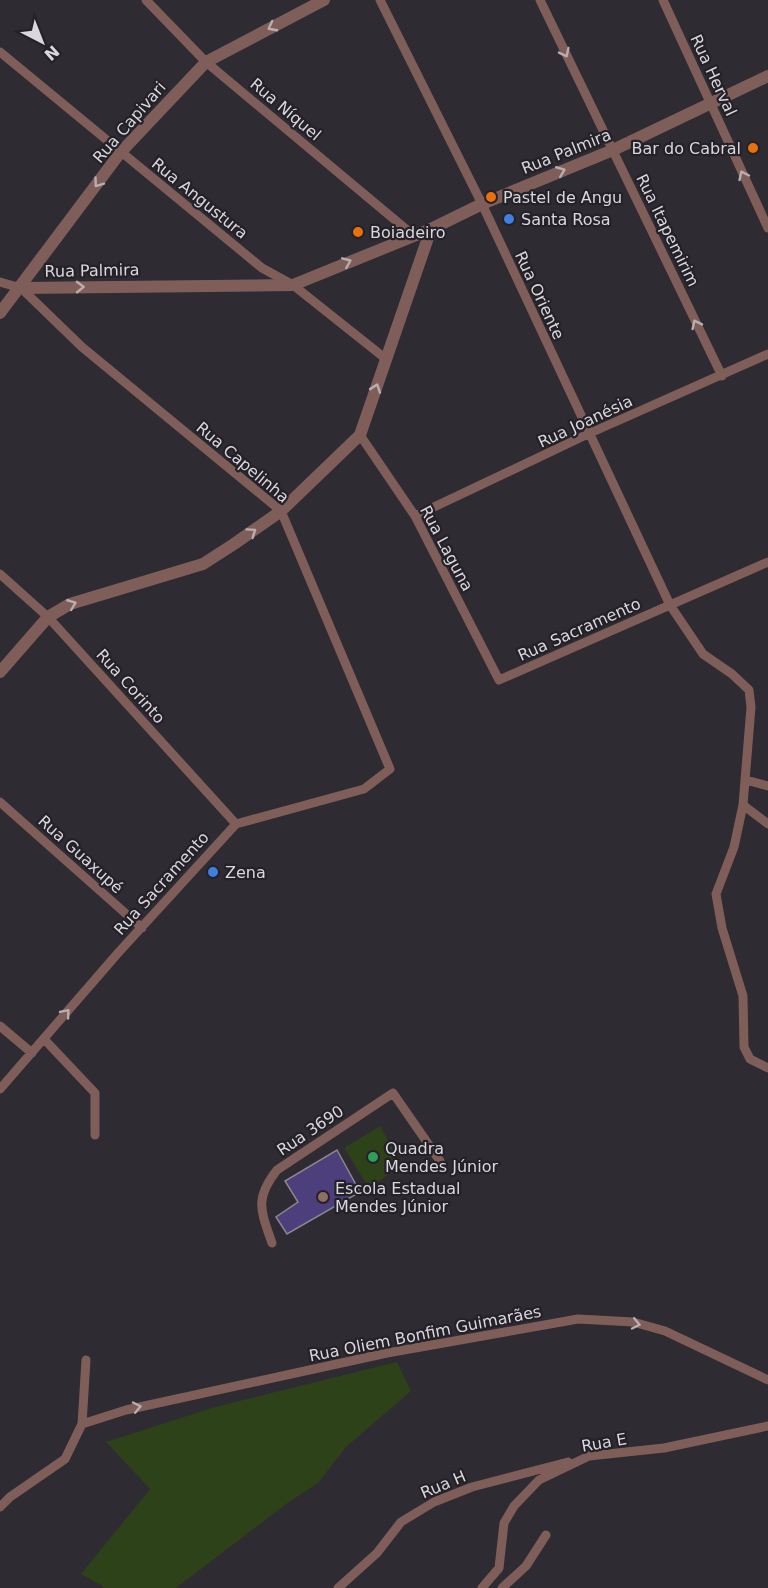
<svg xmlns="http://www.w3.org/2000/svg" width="768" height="1588" viewBox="0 0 768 1588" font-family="'DejaVu Sans',sans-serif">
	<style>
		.green { fill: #2d4219 }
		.building { fill: #4c3f7b; stroke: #898891; stroke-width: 1.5 }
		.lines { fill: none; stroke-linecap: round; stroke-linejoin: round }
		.minor { stroke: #7f5e59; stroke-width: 9 }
		.tertiary { stroke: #7f5e59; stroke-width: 12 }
		.oneway { stroke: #baadae }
		.food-dot { fill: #e8710a; stroke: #252128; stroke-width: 2 }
		.shop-dot { fill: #3f7fe0; stroke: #252128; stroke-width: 2 }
		.leisure-dot { fill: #2e9e5b; stroke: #252128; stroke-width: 2 }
		.education-dot { fill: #8d6e63; stroke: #252128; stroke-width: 2 }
		.labels { text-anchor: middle; stroke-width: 4.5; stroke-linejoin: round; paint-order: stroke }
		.street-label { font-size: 16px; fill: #d9d7dc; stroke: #252128 }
		.poi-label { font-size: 16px; fill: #d9d7dc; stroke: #252128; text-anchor: start }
	</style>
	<rect width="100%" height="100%" fill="#2e2b32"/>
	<path class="green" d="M380,1126l22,39 -33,23 -25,-40z
		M397,1362l14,29 -65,56 -28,36 -29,19 -113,86h-74l1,-2 -22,-12 69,-85 -44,-47 109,-35z"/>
	<path class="building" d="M337,1150l23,42 -73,42 -11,-17 22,-15 -13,-21z"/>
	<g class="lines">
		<path class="minor" d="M146,0l60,62 207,173
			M380,0l102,204 188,401 33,49 29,20 17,16 2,17 -8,98 -9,42 -18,47 6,34 21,68 1,51 6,12 18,9
			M540,0l182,376
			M663,0l105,228
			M0,52l262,216 31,17 93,74
			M0,282l21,6 61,59 199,164 109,258 -26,20 -128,35 -118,129 -118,136
			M360,435l55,81 84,164 269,-118
			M415,516l173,-82 180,-80
			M0,574l48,43 188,207
			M746,780l22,6
			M0,802l142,126
			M743,805l25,19
			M0,1026l32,27
			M44,1039l51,54v42
			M272,1243c-11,-32 -18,-44 5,-73l116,-77 47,68
			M82,1424l44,-14 261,-57 191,-34 55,3 32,9 103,49
			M0,1507l10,-10 55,-38 17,-35 4,-64
			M338,1588l39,-35 24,-31 33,-20 38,-15 96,-25
			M482,1588l17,-20 5,-45 10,-17 25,-26 50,-24 75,-8 104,-22
			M502,1588l24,-22 20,-31"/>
		<path class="tertiary" d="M21,288l272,-3 138,-56 51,-25 131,-54 155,-74
			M0,313l120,-160 86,-91 118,-62
			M0,672l48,-55 22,-13 133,-40 31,-20 47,-33 79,-76 71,-206"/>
	</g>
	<defs><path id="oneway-chevron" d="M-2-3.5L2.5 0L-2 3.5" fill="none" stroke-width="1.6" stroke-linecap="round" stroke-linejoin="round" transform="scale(1.5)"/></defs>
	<g class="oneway">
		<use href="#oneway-chevron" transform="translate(272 27) rotate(152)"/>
		<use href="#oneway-chevron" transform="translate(565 53) rotate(64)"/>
		<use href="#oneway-chevron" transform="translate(561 171) rotate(-22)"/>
		<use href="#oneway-chevron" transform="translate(743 175) rotate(-115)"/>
		<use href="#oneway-chevron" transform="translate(98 183) rotate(126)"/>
		<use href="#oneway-chevron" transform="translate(347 262) rotate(-23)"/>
		<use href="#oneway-chevron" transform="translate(80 287) rotate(-1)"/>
		<use href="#oneway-chevron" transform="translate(696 324) rotate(-116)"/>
		<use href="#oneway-chevron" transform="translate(376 388) rotate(-71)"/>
		<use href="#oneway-chevron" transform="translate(252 532) rotate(-35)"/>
		<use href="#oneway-chevron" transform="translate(72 604) rotate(-22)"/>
		<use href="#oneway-chevron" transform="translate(66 1013) rotate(-50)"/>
		<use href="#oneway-chevron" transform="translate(636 1324) rotate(12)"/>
		<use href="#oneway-chevron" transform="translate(137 1407) rotate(-12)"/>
	</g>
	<g class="food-dot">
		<circle cx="753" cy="148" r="6"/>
		<circle cx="491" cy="197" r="6"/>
		<circle cx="358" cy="232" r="6"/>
	</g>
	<g class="shop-dot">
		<circle cx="509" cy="219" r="6"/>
		<circle cx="213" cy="872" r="6"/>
	</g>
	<circle class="leisure-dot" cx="373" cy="1157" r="6"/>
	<circle class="education-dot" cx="323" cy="1197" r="6"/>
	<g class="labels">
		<g class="street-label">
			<text transform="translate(714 75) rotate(65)" y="6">Rua Herval</text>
			<text transform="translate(286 109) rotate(40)" y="6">Rua Níquel</text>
			<text transform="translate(129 122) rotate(-49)" y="6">Rua Capivari</text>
			<text transform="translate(566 151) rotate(-22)" y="6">Rua Palmira</text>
			<text transform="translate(200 198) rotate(39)" y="6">Rua Angustura</text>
			<text transform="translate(668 230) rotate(64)" y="6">Rua Itapemirim</text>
			<text transform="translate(92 270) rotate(-1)" y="6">Rua Palmira</text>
			<text transform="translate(540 295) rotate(65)" y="6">Rua Oriente</text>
			<text transform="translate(585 421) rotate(-25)" y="6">Rua Joanésia</text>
			<text transform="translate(243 462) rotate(40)" y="6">Rua Capelinha</text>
			<text transform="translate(447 548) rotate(62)" y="6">Rua Laguna</text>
			<text transform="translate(579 629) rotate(-24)" y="6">Rua Sacramento</text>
			<text transform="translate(131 686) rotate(48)" y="6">Rua Corinto</text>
			<text transform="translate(81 854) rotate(42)" y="6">Rua Guaxupé</text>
			<text transform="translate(161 883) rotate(-48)" y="6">Rua Sacramento</text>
			<text transform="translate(310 1130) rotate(-34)" y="6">Rua 3690</text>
			<text transform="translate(425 1333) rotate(-11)" y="6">Rua Oliem Bonfim Guimarães</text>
			<text transform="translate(604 1442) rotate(-10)" y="6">Rua E</text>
			<text transform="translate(443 1484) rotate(-23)" y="6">Rua H</text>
		</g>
		<g class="poi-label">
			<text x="741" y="154" text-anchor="end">Bar do Cabral</text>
			<text x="503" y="203">Pastel de Angu</text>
			<text x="521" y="225">Santa Rosa</text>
			<text x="370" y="238">Boiadeiro</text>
			<text x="225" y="878">Zena</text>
			<text x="385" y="1154">Quadra<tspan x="385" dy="18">Mendes Júnior</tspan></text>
			<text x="335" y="1194">Escola Estadual<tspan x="335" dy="18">Mendes Júnior</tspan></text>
		</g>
	</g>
	<g transform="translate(42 42) rotate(138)" stroke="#252128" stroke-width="4.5" paint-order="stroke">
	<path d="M0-4.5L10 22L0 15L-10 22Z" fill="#d9d7dc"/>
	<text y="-9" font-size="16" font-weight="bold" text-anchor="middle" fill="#d9d7dc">N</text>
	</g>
</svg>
